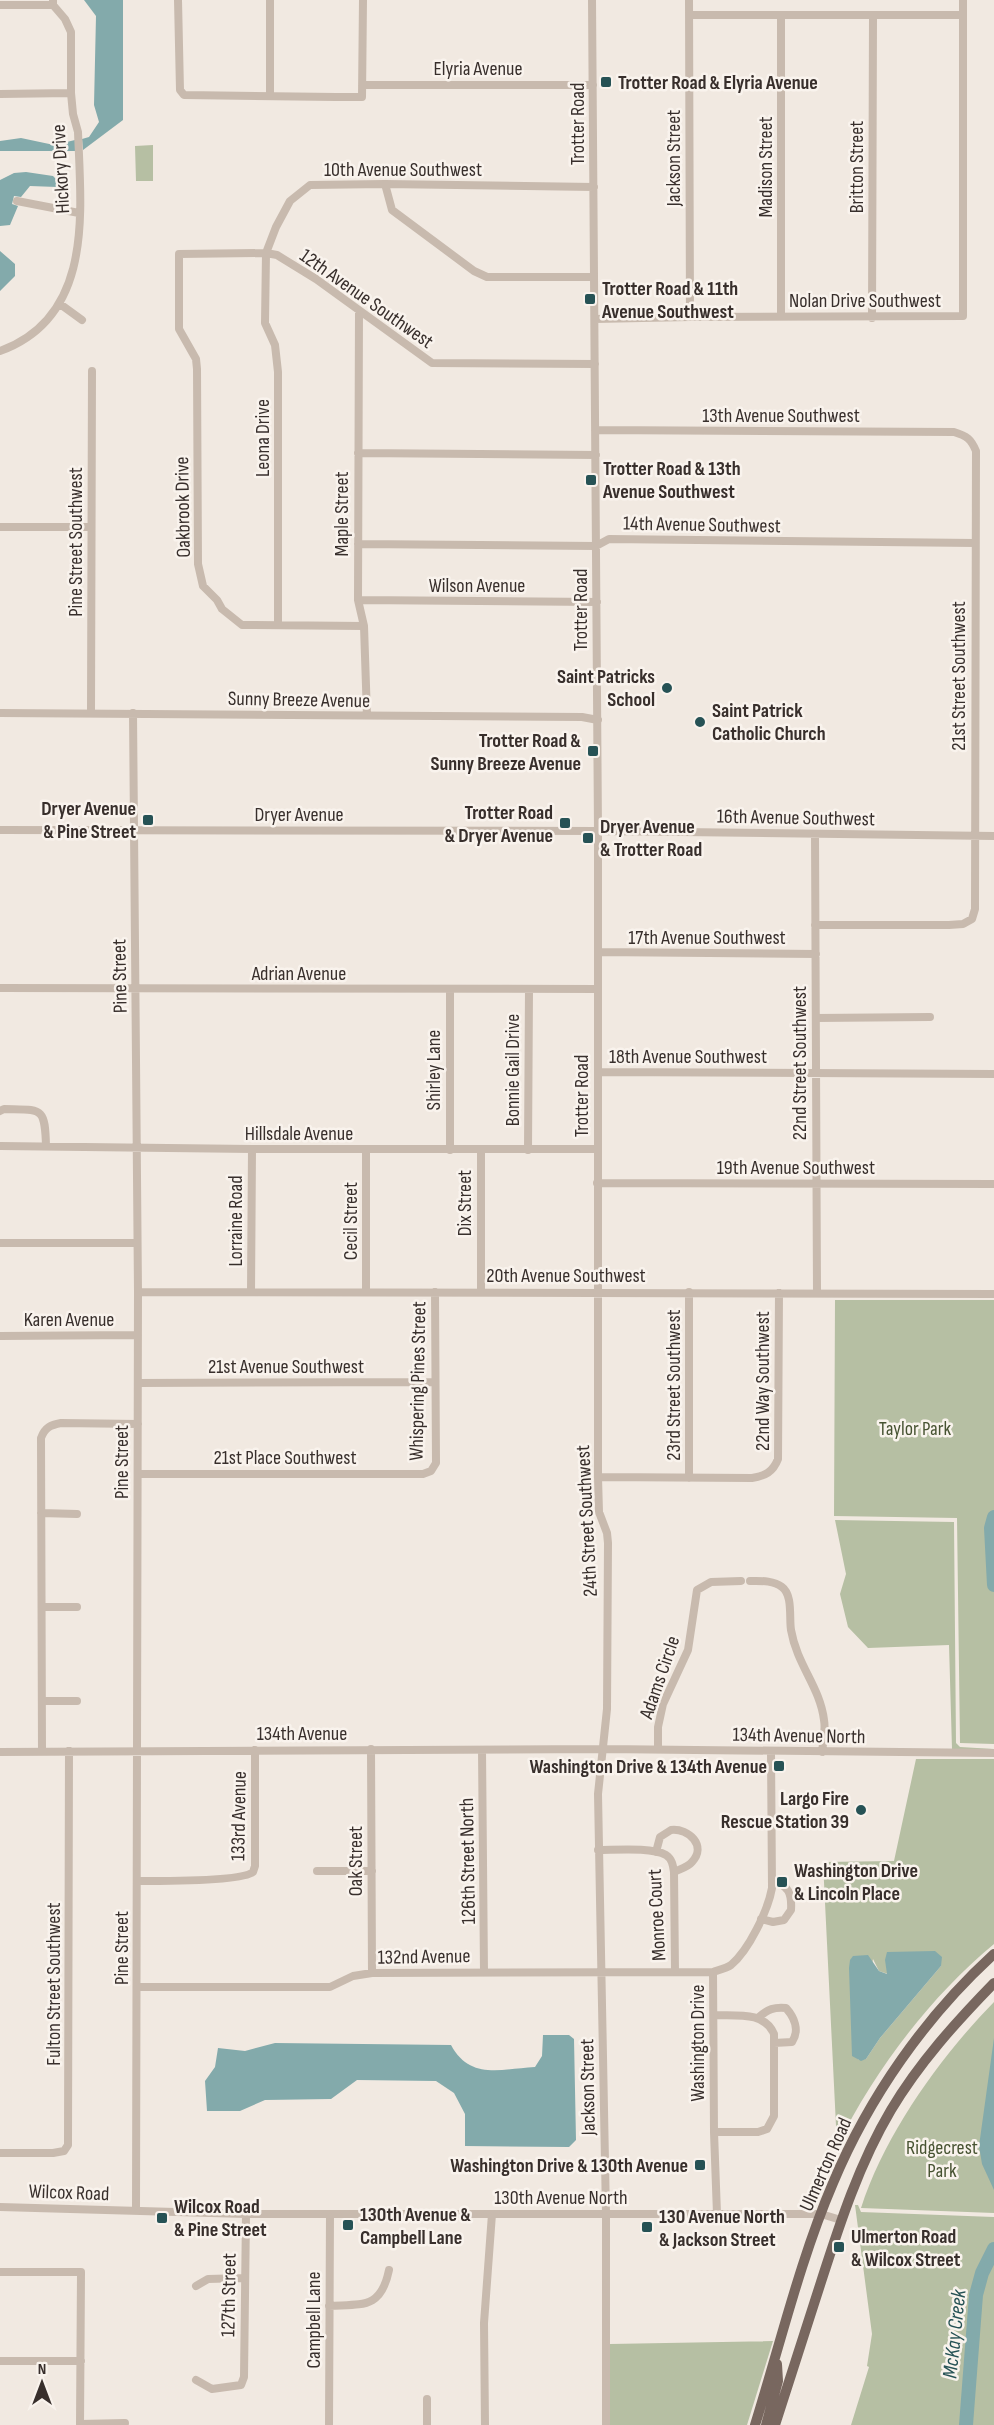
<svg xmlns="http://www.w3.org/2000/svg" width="994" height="2425" viewBox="0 0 994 2425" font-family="'Sofia Sans Condensed',sans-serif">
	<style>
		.green { fill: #b6bfa3; fill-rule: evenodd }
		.water { fill: #83aaab }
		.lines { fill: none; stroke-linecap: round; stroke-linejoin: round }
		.river { stroke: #83aaab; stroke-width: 14 }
		.minor { stroke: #c8baae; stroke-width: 8 }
		.major { stroke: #78675f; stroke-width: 10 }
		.poi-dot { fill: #265255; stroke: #f9f3ed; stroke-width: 2 }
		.labels { text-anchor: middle; stroke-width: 5; stroke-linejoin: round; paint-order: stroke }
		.street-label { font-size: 20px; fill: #382f2c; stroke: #f9f3ed }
		.poi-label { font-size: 20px; font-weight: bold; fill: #382f2c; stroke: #f9f3ed; text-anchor: start }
		.park-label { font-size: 20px; fill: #475332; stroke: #f9f3ed }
		.water-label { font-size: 21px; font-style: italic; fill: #265255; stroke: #f9f3ed }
	</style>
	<rect width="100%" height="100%" fill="#f1e9e1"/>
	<path class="green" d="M153,145v36h-17l-1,-35z
		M835,1300h159v444l-34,-1 -3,-225 -123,-2z
		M835,1520l119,2 2,221 4,4 34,2h-42l-3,-104 -81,3 -20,-21 -8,-33 6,-20z
		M916,1759h78v185c-65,54 -119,126 -157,202l-14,-284 71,-1zM887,1957l54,9 -61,72 -14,21 -7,1 -2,-2 16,-99 6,12 9,3z
		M994,2002v211l-133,-5c24,-74 79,-151 133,-206z
		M855,2205h3l3,7 133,5v208h-143l18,-58 -2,-1 5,-32z
		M773,2341l-26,84h-137v-81z"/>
	<path class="water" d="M84,0h39v120l-40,30 -1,-11 7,-2 10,-15 -5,-17 2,-89z
		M21,138l33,7 21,-5v11h-75v-10z
		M26,172l27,4 7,7 -3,4 -27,-1 -9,11 -7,-1 -2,8 6,2 -8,19 -10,1v-46l14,-7z
		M0,251l15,13v12l-15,15z
		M935,1951l7,6 -1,9 -61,72 -14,21 -5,2 -9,-5 -3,-88 1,-8 3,-4 15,-1 11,16 8,3 -2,-14 2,-8z
		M543,2035h26l5,4 2,101 -7,7 -104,-1v-32l-11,-21 -18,-12 -79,-1 -26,19 -66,1 -25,11h-33l-2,-30 10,-14 3,-19 27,3 30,-8 176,2c19,35 49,24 84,22l7,-11z
		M994,2038v152l-12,-26 -3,-18z"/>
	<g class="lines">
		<path class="river" d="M994,1517l-3,11 3,57
			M966,2425l10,-130 6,-22 12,-24"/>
		<path class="minor" d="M178,0l2,90 4,5 152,2h26l1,-97
			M270,0v96
			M592,0l6,831v646l1,35 8,21 1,10 -1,166 -9,85 8,420v211
			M689,0l1,317
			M0,5h53
			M689,15h274
			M781,17v299
			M362,85h231
			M0,94l71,-1
			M385,184l7,26 82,61 13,6h107
			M17,201l62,12
			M60,304l22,16
			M359,311l-1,289 6,26 3,90
			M872,318l1,-301
			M595,319l95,-2 273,-1v-316
			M0,351c94,-34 81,-139 78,-219l-5,-18 -2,-21v-61l-6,-13 -12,-14v-5
			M595,430l359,2c13,4 17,7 22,19l-1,458 -3,10 -9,5 -14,1h-134
			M358,453l238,2
			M0,527h91
			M358,544l238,2 13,-7 366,4
			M358,600l239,2
			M278,625v-253l-3,-27 -10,-22 1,-70 10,-26 14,-26 20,-16 75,-1 209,3
			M364,626l-122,-1 -20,-16 -5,-9 -14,-14 -5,-22 -1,-195 -1,-10 -17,-30v-75l87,-1 11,2 39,24 116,84 163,1
			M0,713l582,4 16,3
			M91,713l1,-342
			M133,713l5,579 -2,919
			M0,830l598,1 396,5
			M815,834l2,458
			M598,952l218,2
			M0,988l598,1
			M816,1018l114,-1
			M598,1072l396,2
			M0,1111l4,-2c38,1 41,-3 42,37
			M0,1146l252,3h346
			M366,1150v142
			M450,1150v-159
			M481,1150v142
			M528,1150l1,-160
			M597,1183l397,1
			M0,1243h137
			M138,1292l856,2
			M251,1292l1,-143
			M689,1292v186
			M0,1336l138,-1
			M138,1383l297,-1
			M138,1474h285l8,-3 5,-8 -1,-171
			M598,1477l154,1c13,-2 21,-6 26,-19l1,-166
			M41,1513l36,1
			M750,1581c10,0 23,-1 32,6 11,8 7,31 9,43 6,35 29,57 33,90 2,11 -1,22 -2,32
			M42,1607h35
			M42,1701h35
			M371,1749l1,224
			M658,1749v-22l5,-23 25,-54 9,-60 14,-8 30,-1
			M482,1750l2,222
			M42,1751l-1,-313c4,-11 10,-13 20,-15l77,1
			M0,1752l604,-3 390,4
			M598,1850c18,0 54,-3 68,5 6,4 7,10 8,17l1,100
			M656,1852l4,-15 11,-7c18,-2 36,16 21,32 -4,5 -12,7 -18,10
			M317,1871h55
			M137,1881c20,0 104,1 116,-9l2,-6v-116
			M761,1919l12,3 11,-2 7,-10c1,-16 -2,-25 -19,-29
			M138,1987h192l23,-11 19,-3 341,-1
			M714,2015c21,1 51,-4 60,19v82l-7,13 -9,3h-44
			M759,2017c9,-8 15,-10 27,-9 8,9 14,22 6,34l-18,1
			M0,2153h53l11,-2 4,-6 1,-394
			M0,2207l246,7h575l20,6
			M717,2214l-3,-82 -1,-160c6,-2 14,-4 18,-7 18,-15 37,-55 41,-77l-1,-136
			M0,2272h81l-1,153
			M196,2286l12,-7 36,-1
			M329,2306c34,-2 52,3 60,-36
			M0,2361h81
			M196,2380l16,9 29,-4 3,-8 2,-163
			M427,2399v26
			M80,2424l45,-1
			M329,2425l1,-211
			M485,2425l-1,-102 8,-109"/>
		<path class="major" d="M755,2425c25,-80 45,-165 78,-242 36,-86 92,-166 161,-229
			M766,2425l12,-44 -1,-17
			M775,2425c15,-48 31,-95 46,-143 19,-59 38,-118 70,-172 28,-47 65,-88 103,-127"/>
	</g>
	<g class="poi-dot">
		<rect x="600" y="76" width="12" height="12" rx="3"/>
		<rect x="584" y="293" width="12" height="12" rx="3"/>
		<rect x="585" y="474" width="12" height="12" rx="3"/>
		<circle cx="667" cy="688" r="6"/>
		<circle cx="700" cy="722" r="6"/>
		<rect x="587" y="745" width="12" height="12" rx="3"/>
		<rect x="142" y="814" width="12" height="12" rx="3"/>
		<rect x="559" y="817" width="12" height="12" rx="3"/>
		<rect x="582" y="832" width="12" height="12" rx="3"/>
		<rect x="773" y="1760" width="12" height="12" rx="3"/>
		<circle cx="861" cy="1810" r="6"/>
		<rect x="776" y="1876" width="12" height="12" rx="3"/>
		<rect x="694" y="2159" width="12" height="12" rx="3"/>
		<rect x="156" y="2212" width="12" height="12" rx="3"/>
		<rect x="342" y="2219" width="12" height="12" rx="3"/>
		<rect x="641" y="2221" width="12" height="12" rx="3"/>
		<rect x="833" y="2241" width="12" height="12" rx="3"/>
	</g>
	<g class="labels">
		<g class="street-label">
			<text x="478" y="75">Elyria Avenue</text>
			<text transform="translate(577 124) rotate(-90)" y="7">Trotter Road</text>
			<text transform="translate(673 158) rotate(-90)" y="7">Jackson Street</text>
			<text transform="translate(765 167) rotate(-90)" y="7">Madison Street</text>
			<text transform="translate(856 167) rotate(-90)" y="7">Britton Street</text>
			<text transform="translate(60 169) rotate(-93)" y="7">Hickory Drive</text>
			<text x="403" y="176">10th Avenue Southwest</text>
			<text transform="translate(367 298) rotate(35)" y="7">12th Avenue Southwest</text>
			<text x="865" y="307">Nolan Drive Southwest</text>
			<text x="781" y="422">13th Avenue Southwest</text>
			<text transform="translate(262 438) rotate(-90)" y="7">Leona Drive</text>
			<text transform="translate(182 507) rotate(-91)" y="7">Oakbrook Drive</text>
			<text transform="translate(341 514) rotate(-90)" y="7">Maple Street</text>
			<text transform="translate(702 524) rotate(1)" y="7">14th Avenue Southwest</text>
			<text transform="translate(75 542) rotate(-90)" y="7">Pine Street Southwest</text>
			<text x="477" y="592">Wilson Avenue</text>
			<text transform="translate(580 610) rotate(-90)" y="7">Trotter Road</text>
			<text transform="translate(958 676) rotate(-90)" y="7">21st Street Southwest</text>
			<text transform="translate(299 699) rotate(1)" y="7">Sunny Breeze Avenue</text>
			<text x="299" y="821">Dryer Avenue</text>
			<text transform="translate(796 817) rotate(1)" y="7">16th Avenue Southwest</text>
			<text x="707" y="944">17th Avenue Southwest</text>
			<text x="299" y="980">Adrian Avenue</text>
			<text transform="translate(119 976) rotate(-91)" y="7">Pine Street</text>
			<text x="688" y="1063">18th Avenue Southwest</text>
			<text transform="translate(799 1063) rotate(-90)" y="7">22nd Street Southwest</text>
			<text transform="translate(433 1070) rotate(-90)" y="7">Shirley Lane</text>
			<text transform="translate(512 1070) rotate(-90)" y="7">Bonnie Gail Drive</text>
			<text transform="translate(581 1096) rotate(-90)" y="7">Trotter Road</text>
			<text x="299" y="1140">Hillsdale Avenue</text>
			<text x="796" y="1174">19th Avenue Southwest</text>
			<text transform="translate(464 1203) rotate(-90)" y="7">Dix Street</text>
			<text transform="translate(235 1221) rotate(-90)" y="7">Lorraine Road</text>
			<text transform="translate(350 1221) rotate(-90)" y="7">Cecil Street</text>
			<text x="566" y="1282">20th Avenue Southwest</text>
			<text x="69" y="1326">Karen Avenue</text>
			<text x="286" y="1373">21st Avenue Southwest</text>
			<text transform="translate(417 1381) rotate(-89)" y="7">Whispering Pines Street</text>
			<text transform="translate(762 1381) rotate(-90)" y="7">22nd Way Southwest</text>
			<text transform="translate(673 1385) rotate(-90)" y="7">23rd Street Southwest</text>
			<text x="285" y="1464">21st Place Southwest</text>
			<text transform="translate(121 1462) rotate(-90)" y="7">Pine Street</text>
			<text transform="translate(586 1521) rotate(-93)" y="7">24th Street Southwest</text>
			<text transform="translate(659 1677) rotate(-71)" y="7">Adams Circle</text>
			<text x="302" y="1740">134th Avenue</text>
			<text transform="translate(799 1735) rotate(1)" y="7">134th Avenue North</text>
			<text transform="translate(238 1816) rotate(-89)" y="7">133rd Avenue</text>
			<text transform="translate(355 1861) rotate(-90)" y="7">Oak Street</text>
			<text transform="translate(467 1861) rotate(-91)" y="7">126th Street North</text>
			<text transform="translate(656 1915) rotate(-93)" y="7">Monroe Court</text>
			<text transform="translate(121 1948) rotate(-90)" y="7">Pine Street</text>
			<text transform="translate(424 1956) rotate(-1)" y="7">132nd Avenue</text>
			<text transform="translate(53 1984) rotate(-90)" y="7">Fulton Street Southwest</text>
			<text transform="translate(697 2043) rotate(-90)" y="7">Washington Drive</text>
			<text transform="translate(587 2087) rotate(-91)" y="7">Jackson Street</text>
			<text transform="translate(825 2164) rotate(-66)" y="7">Ulmerton Road</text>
			<text transform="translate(69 2192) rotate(2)" y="7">Wilcox Road</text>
			<text x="561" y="2204">130th Avenue North</text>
			<text transform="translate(228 2295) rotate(-89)" y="7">127th Street</text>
			<text transform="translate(313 2320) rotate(-90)" y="7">Campbell Lane</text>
		</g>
		<g class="poi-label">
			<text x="618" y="89">Trotter Road &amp; Elyria Avenue</text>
			<text x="602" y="295">Trotter Road &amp; 11th<tspan x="602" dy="23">Avenue Southwest</tspan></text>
			<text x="603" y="475">Trotter Road &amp; 13th<tspan x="603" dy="23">Avenue Southwest</tspan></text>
			<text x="655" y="683" text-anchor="end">Saint Patricks<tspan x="655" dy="23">School</tspan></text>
			<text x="712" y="717">Saint Patrick<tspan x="712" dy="23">Catholic Church</tspan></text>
			<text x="581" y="747" text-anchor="end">Trotter Road &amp;<tspan x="581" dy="23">Sunny Breeze Avenue</tspan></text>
			<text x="136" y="815" text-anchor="end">Dryer Avenue<tspan x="136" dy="23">&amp; Pine Street</tspan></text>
			<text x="553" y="819" text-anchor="end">Trotter Road<tspan x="553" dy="23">&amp; Dryer Avenue</tspan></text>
			<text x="600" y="833">Dryer Avenue<tspan x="600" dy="23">&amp; Trotter Road</tspan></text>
			<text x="767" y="1773" text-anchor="end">Washington Drive &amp; 134th Avenue</text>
			<text x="849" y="1805" text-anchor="end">Largo Fire<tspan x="849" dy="23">Rescue Station 39</tspan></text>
			<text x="794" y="1877">Washington Drive<tspan x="794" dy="23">&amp; Lincoln Place</tspan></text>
			<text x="688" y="2172" text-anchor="end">Washington Drive &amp; 130th Avenue</text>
			<text x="174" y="2213">Wilcox Road<tspan x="174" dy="23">&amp; Pine Street</tspan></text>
			<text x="360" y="2221">130th Avenue &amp;<tspan x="360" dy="23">Campbell Lane</tspan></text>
			<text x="659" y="2223">130 Avenue North<tspan x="659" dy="23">&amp; Jackson Street</tspan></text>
			<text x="851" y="2243">Ulmerton Road<tspan x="851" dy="23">&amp; Wilcox Street</tspan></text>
		</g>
		<g class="park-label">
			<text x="915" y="1435">Taylor Park</text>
			<text x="942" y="2154">Ridgecrest<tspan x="942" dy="23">Park</tspan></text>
		</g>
		<g class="water-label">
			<text transform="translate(954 2334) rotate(-84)" y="7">McKay Creek</text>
		</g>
	</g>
	<g transform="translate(42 2383)" stroke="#f9f3ed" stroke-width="4.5" paint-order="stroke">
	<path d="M0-4.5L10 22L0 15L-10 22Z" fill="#382f2c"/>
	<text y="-9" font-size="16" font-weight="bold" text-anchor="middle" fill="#382f2c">N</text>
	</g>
</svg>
